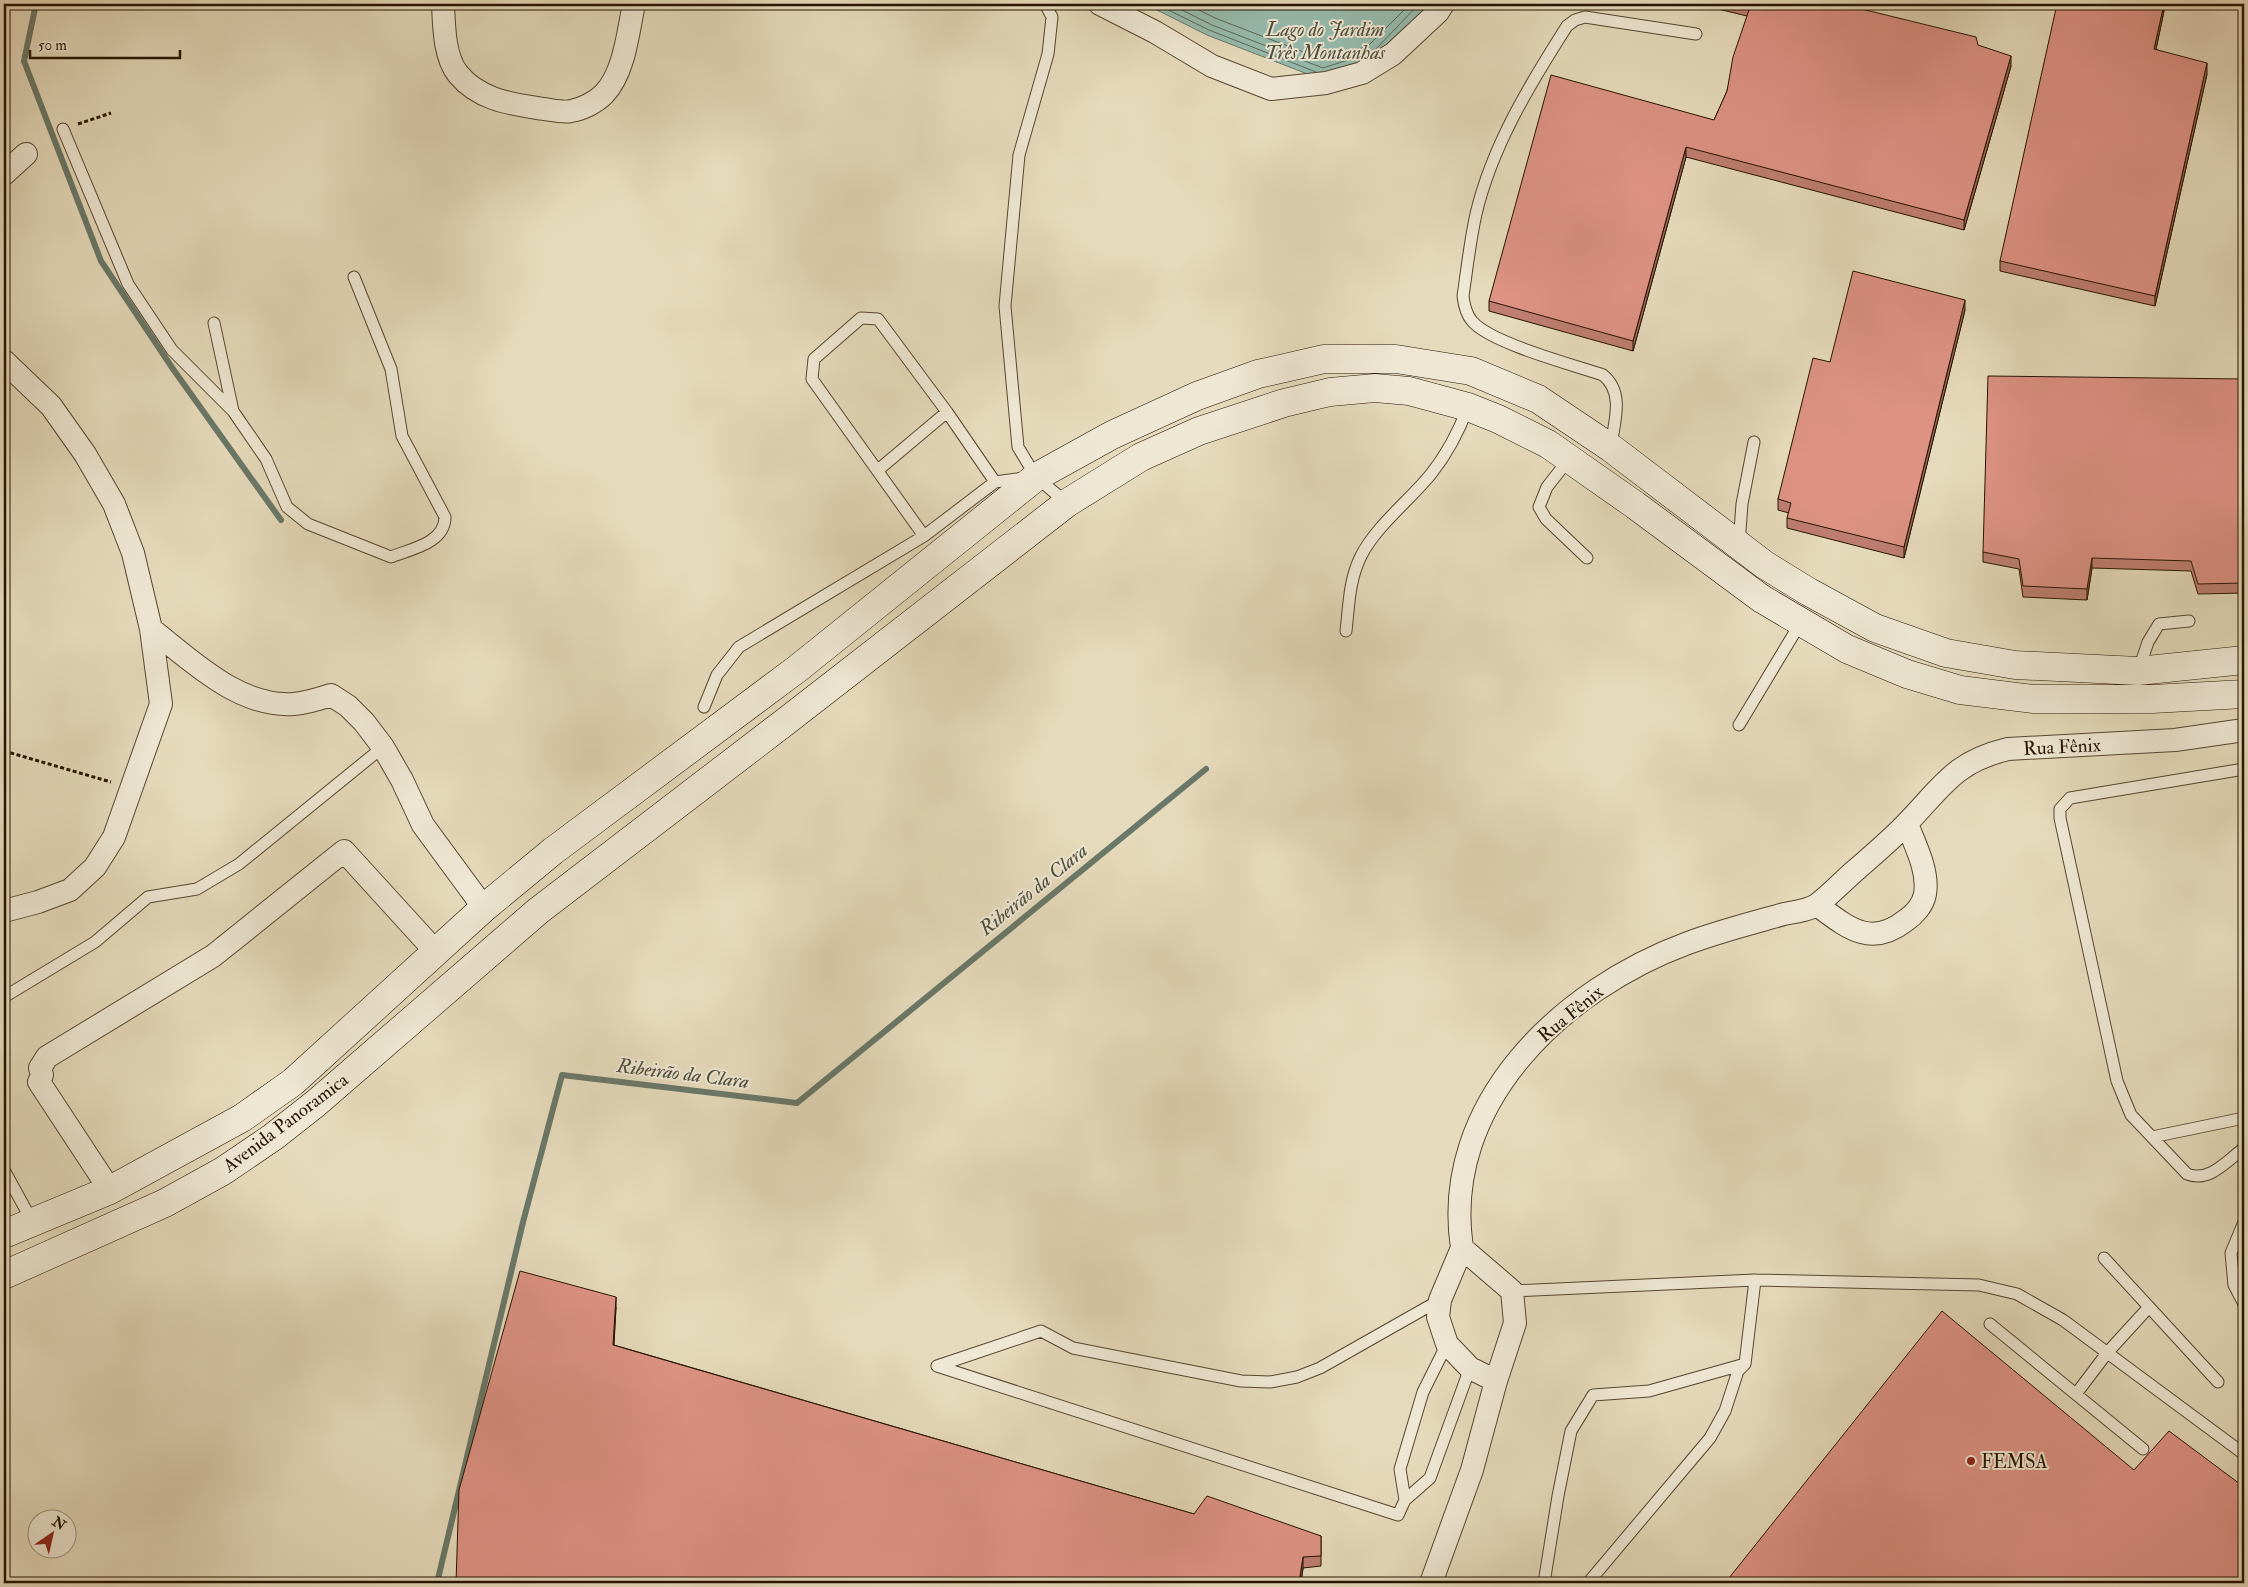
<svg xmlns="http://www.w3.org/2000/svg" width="2248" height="1587" viewBox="0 0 2248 1587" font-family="'IM FELL Double Pica',serif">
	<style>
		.water { fill: #96bbae; stroke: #697868 }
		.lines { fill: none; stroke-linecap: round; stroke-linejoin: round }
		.shore { stroke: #5e6757; stroke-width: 1 }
		.stream { stroke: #697868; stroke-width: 6 }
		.service-casing { stroke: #56452f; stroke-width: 13 }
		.minor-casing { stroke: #56452f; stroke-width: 24 }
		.secondary-casing { stroke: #261300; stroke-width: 29 }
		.path { stroke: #261300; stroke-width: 3; stroke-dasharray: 4 2.5; stroke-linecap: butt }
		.service { stroke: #eee7d3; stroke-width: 11 }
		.minor { stroke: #eee7d3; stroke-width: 22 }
		.secondary { stroke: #eee7d3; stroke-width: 28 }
		.wall { fill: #be7e72; stroke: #261300 }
		.shaded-wall { fill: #9b665c; stroke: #261300 }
		.building { fill: #dd9284; stroke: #261300 }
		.poi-dot { fill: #8f2418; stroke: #eee7d3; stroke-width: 2 }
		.labels { text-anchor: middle; stroke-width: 4; stroke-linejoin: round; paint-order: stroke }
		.street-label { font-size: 19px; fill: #261300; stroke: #eee7d3 }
		.poi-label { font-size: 19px; fill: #261300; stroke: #eee7d3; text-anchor: start }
		.water-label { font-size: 20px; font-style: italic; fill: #4d4e3d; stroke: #eee7d3 }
	</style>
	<rect width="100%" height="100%" fill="#e5dabb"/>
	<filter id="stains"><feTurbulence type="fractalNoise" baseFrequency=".004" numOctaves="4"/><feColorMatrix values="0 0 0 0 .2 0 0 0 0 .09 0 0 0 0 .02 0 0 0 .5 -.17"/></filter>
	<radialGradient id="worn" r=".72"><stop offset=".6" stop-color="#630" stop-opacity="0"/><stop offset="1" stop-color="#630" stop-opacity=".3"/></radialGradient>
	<path class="water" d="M1145,4h287l-54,59 -55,17 -116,-45z"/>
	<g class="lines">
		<path class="shore" d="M1156,4l53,26 107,42
			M1170,4l42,21 111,43 47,-15
			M1187,4l28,14 109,42 44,-14 42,-42
			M1374,51l45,-47"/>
		<path class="stream" d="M36,4l-12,57 77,200 72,108 108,151
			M437,1583l86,-361 39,-147 235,28 409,-334"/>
		<defs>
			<path id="service" d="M1045,4l7,13 -4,37 -29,101 -14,151 13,141 18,30 31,26
				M63,129l65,155 44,66 61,61 33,48 21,48 21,17 83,33c20,-8 54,-14 54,-40l-43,-81 -11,-67 -37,-92
				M214,323l19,88
				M1611,446c3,-24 14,-53 -8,-71 -29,-10 -113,-32 -131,-54 -6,-7 -8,-16 -9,-25 4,-27 7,-55 13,-82 16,-68 54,-130 91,-188l8,-6 10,-3 111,17
				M1569,459l-22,28 -8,20 7,12 41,39
				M878,470l69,-58
				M924,536l-112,-157 2,-20 47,-41 17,1 69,93 48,70
				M1739,544l3,-40 12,-62
				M1346,631c3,-26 3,-51 15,-75 15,-30 49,-56 70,-82 16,-20 28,-43 37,-67
				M2139,669l9,-27 11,-18 30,-3
				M704,707l13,-32 22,-28 185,-111 71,-54 29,-4
				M1739,725l62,-103
				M2244,769l-174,29 -10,11v9l57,263 14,34 56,59c22,9 40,-13 57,-26
				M4,997l91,-55 53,-45 49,-8 42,-25 144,-117
				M2152,1137l92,-19
				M4,1170l28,51
				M2244,1222l-13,31 3,32 10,19
				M2104,1258l114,124
				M1512,1291l243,-11 224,5 38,9 46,26 181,134
				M1990,1324l153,125
				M937,1366l461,149 7,-15 25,-22 40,-110
				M937,1366l104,-35 32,17 168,33 29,1 27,-5 23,-9 120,-68
				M2076,1394l31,-41 42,-46
				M1405,1500l-5,-31 23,-77 24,-48
				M1544,1583l14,-87 13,-65 22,-36 56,-4 96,-27
				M1588,1583l122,-145 15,-27 13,-40 7,-7 10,-84"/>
			<path id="minor" d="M443,4c1,21 1,53 15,70 22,27 55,30 86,35 8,1 19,4 27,2 12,-2 25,-9 33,-17 21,-22 24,-63 30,-90
				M1100,4l55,28 57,34 59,23 55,-6 36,-10 31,-19 45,-42 5,-8
				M4,174l22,-20
				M4,361l47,45 34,48 29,50 19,49 18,76 10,75 -47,133 -19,30 -25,23 -32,12 -34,9
				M151,629c40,31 88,79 143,75 13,-1 25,-5 37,-9l17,11 16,16 19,25 19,33 21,45 61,83
				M1817,905c30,22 53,43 88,16 9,-6 18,-16 20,-27 4,-23 -10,-49 -18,-70
				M110,1190l-71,-108 3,-7 -2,-7 7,-11 166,-101 131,-105 92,101
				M1462,1248c-22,-145 101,-259 226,-305 32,-12 64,-20 96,-29 11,-2 26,-4 34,-10 14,-11 26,-24 39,-35 17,-15 35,-30 50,-46 36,-37 47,-61 101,-74l167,-9 69,-10
				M1462,1248l-22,52 -2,17 9,27 23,24 26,13
				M1431,1583l41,-113 24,-89 19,-58 -3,-32 -50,-43"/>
			<path id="secondary" d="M4,1234l106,-44 132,-72 51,-36 191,-174 69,-57 244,-182 239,-192 76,-42 85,-39 61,-22 66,-15h72l75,12 67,28 73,49 154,117 44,27 66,36 71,25 69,12 123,6 106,-11
				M4,1275l161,-72 58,-32 50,-34 42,-33 223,-193 247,-189 282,-219 74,-46 58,-26 85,-28 46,-11 45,-4 34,3 59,16 30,12 50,25 87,61 127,94 85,50 60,25 53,16 74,9h118l92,-5"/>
		</defs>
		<use href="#service" class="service-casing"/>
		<use href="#minor" class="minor-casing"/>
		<use href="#secondary" class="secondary-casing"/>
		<path class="path" d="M78,124l33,-11
			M4,751l107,31"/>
		<use href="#service" class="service"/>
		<use href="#minor" class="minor"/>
		<use href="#secondary" class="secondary"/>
	</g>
	<path class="wall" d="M1697,4h144l137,41 33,21 -47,164 -278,-73 -53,194 -144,-40v-10l225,-181 13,-29 20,-75z
		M2164,4v7l-8,38 51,25 -52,232 -155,-35v-10z
		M1965,310l-61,248 -117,-30v-10l2,-5 -11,-3v-11l52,-137z
		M2244,379v214l-46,1 -7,-23 -99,-3 -5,32 -64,-3 -4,-28 -36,-7v-10z
		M616,1307l-2,38 580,169 127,22v30l-18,2 -2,15h-845z"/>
	<path class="shaded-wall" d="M2164,4v7l-10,48v-10z
		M2011,56v10l-47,164v-10z
		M2207,63v11l-52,232v-10z
		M1686,147v10l-53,194v-10z
		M1965,300v10l-61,248v-11z
		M2092,558v10l-5,32v-11z
		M616,1297v10l-3,48v-10z
		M1303,1557v11l-2,15h-2z"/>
	<path class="building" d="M1737,4h104l135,33 2,8 33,11 -47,164 -278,-73 -53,194 -144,-40 62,-226 163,45 13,-29 6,-34 17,-50z
		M2057,4h107l-10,45 53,14 -52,233 -155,-35z
		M1853,271l112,29 -61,247 -117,-29 4,-15 -13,-4 35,-141 17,4z
		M1988,376l256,3v204l-46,1 -7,-23 -99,-3 -5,31 -64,-3 -4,-27 -36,-7z
		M520,1271l96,26 -3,48 581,169 13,-18 114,40v20l-18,1 -4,26h-843l3,-93z
		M1942,1311l192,159 35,-39 75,56v96h-519z"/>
	<circle class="poi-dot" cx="1971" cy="1461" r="5"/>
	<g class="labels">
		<g class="street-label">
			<text transform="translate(2062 746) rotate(-3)" y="7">Rua Fênix</text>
			<text transform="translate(1570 1013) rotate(-39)" y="7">Rua Fênix</text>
			<text transform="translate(285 1122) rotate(-37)" y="7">Avenida Panoramica</text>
		</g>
		<g class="poi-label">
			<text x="1981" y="1468">FEMSA</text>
		</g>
		<g class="water-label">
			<text x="1325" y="36">Lago do Jardim<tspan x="1325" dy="23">Três Montanhas</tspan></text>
			<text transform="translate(1033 889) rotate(-39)" y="7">Ribeirão da Clara</text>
			<text transform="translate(683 1073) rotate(7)" y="7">Ribeirão da Clara</text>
		</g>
	</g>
	<rect width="2248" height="1587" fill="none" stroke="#e5dabb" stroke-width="20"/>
	<rect x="5" y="5" width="2238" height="1577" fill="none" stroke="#261300" stroke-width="2.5"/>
	<rect x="10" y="10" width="2228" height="1567" fill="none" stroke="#261300"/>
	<g transform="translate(52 1534) rotate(34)"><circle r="24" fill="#eee7d3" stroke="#9e927f"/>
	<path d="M0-4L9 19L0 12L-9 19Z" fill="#8f2418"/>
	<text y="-8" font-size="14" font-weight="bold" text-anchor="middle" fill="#261300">N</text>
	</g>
	<path d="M30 50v8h150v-8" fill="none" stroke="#261300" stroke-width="2.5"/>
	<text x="38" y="50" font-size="15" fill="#261300" stroke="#eee7d3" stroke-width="4" paint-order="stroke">50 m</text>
	<rect width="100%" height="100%" filter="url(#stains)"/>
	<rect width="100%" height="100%" fill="url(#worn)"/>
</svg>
